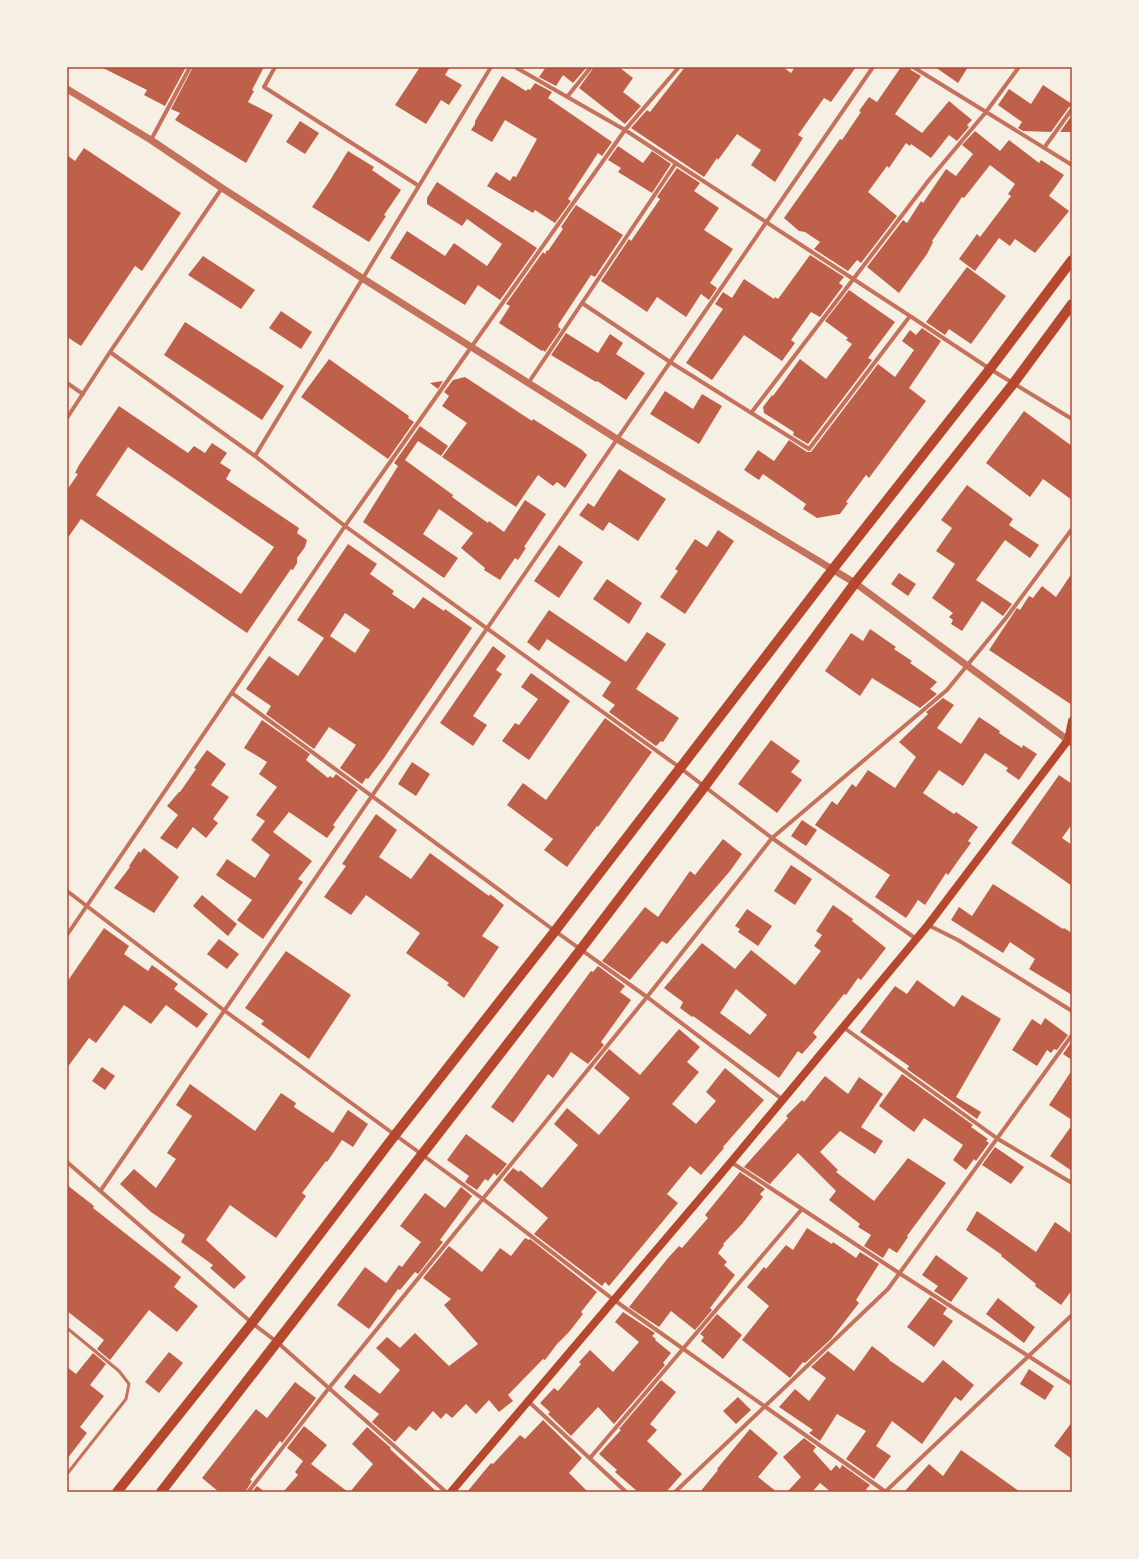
<svg xmlns="http://www.w3.org/2000/svg" width="1139" height="1559" viewBox="0 0 1139 1559" font-family="Quicksand,sans-serif">
	<style>
		.building { fill: #bf614a; fill-rule: evenodd }
		.lines { fill: none; stroke-linecap: round; stroke-linejoin: round }
		.service { stroke: #c5725c; stroke-width: 3 }
		.minor { stroke: #c5725c; stroke-width: 4 }
		.tertiary { stroke: #c5725c; stroke-width: 7 }
		.secondary { stroke: #b5482f; stroke-width: 8 }
		.primary { stroke: #b5482f; stroke-width: 10 }
		.neatline { fill: none; stroke: #b5482f; stroke-width: 1.5 }
	</style>
	<rect width="100%" height="100%" fill="#f6efe4"/>
	<path class="building" d="M101,67h85l-21,39 -21,-11 3,-5z
		M193,67h71l-12,23 2,1 -6,11 25,13 -27,48 -71,-43 5,-7 -9,-4z
		M420,67h30l-5,8 17,10 -13,20 -8,-5 -15,24 -31,-19z
		M546,67h41l-14,16 -10,-8 -7,11 -17,-9z
		M594,67h25l14,11 -10,14 18,14 -16,18 -46,-36z
		M685,67h98l8,6 4,-6h61l-25,35 -7,-4 -26,37 5,3 -28,44 -24,-17 10,-15 -24,-16 -19,26 -1,-2 -13,19 -73,-49 16,-18 3,2z
		M901,67h9l1,3 10,6 -26,38 27,19 27,-32 23,19 -5,5 2,2 -12,14 -8,-6 -18,23 -20,-14 -1,2 -4,-3 -17,25 -2,-2 -19,26 29,24 -36,47 -4,-3 -9,11 -34,-22 6,-7 -15,-10 -6,-1 -15,-13 56,-79 2,1 19,-28 -2,-1 10,-14 8,5z
		M935,67h33l-10,16z
		M502,76l24,15 2,-2 2,1 5,-7 17,9 -4,6 64,44 -10,14 -4,-3 -30,46 3,2 -16,22 -20,-13 -2,3 -46,-27 9,-14 14,9 3,-5 3,1 21,-38 -32,-19 -13,22 -21,-12 4,-6v-3z
		M1043,85l29,19v2l-3,1 -18,25 -28,-1 -5,-3 4,-6 -24,-17 11,-16 22,15z
		M1072,115v17h-12z
		M300,121l19,12 -14,21 -19,-12z
		M975,131l25,20 9,-11 30,23 2,-3 23,15 -15,21 20,15 -34,42 -20,-14 -5,7 -11,-8 -24,33 -16,-12 18,-25 3,3 31,-41 -3,-2 7,-10 -25,-19 -26,33 -2,-1 -30,44 1,1 -6,12 -28,39 -32,-26 36,-47 4,3 14,-22 2,2 23,-34 10,7 17,-22 -11,-9z
		M618,146l25,17 9,-12 19,13 -19,29 -34,-21 3,-4 -13,-8z
		M84,148l97,65 -39,58 -7,-5 -54,80 -14,-9v-182l8,6z
		M348,151l26,16 -2,3 29,20 -17,25 2,1 -17,26 -57,-35 17,-25z
		M677,168l23,15 -6,8 25,17 -15,22 29,19 -23,34 7,5 -8,12 -8,-6 -15,23 -29,-20 -10,15 -46,-31 28,-42 2,2 29,-42 -3,-2z
		M437,182l100,66 -37,52 -22,-15 -13,20 -75,-47 17,-27 38,25 9,-13 33,23 15,-22 -35,-25 -5,7 -35,-22v-6z
		M576,205l47,30 -28,42 -4,-2 -33,50 1,1 -1,1 3,2 -16,23 -2,-2 -1,1 -43,-28 11,-17 -4,-2 37,-52 2,2 2,-4 1,1 15,-22 -2,-2z
		M810,255l34,22 -5,6 4,3 -23,31 -9,-5 -20,28 4,3 -13,18 -38,-26 -32,45 -26,-17 37,-54 -8,-5 8,-12 9,6 12,-19 30,20 1,-2 3,2z
		M203,256l52,34 -14,19 -53,-34z
		M967,267l39,29 -35,48 -22,-15 -4,6 -19,-13z
		M849,290l46,32 -27,36 4,2 -64,84 -15,-9 1,-3 -30,-19 -1,-6 9,-12 1,1 27,-37 26,20 26,-35 -6,-4 2,-2 -23,-17z
		M281,311l31,21 -11,17 -32,-21z
		M185,322l99,64 -22,34 -98,-65z
		M922,328l19,13 -32,47 17,13 -57,77 -3,-3 -20,27 2,1 -8,11 -23,4 -14,-9 3,-5 -43,-30 -4,6 -15,-10 14,-20 16,11 15,-21 18,12h4l67,-88 17,13 19,-27 -12,-9 8,-11 6,5z
		M566,333l32,20 12,-19 13,9 -7,11 29,19 -19,27 -29,-19 -1,1 -45,-27z
		M329,359l80,57 -1,2 6,4 -26,37 -87,-62z
		M465,377l67,44 1,-2 49,31 5,5 -22,33 -8,-6 -4,4 -15,-11 -22,32 -74,-50 25,-34 -25,-17 7,-10 -5,-4 9,-12z
		M443,381l-5,8 -8,-6z
		M665,391l28,18 9,-15 20,12 -23,38 -49,-30z
		M119,406l69,47 6,-7 11,7 7,-10 15,10 -7,10 11,7 -5,9 73,49 -2,5 10,7 -2,7 -8,11v5l-4,7 -2,-1 -44,64 -166,-114 -14,20v-49l11,-16 -3,-1 4,-8zM128,447l146,100 -33,47 -145,-99z
		M1024,411l48,35v54l-29,-21 -13,18 -44,-34z
		M420,426l28,20 -7,10 -23,-15 -13,19 48,35 -1,2 36,26 1,-2 15,11 21,-32 21,14 -22,33 2,1 -8,12 -3,-2 -15,22 -16,-10 1,-2 -24,-20 12,-15 -34,-24 -16,25 35,24 -14,20 -81,-56 35,-56 -4,-3z
		M619,469l47,30 -28,42 -29,-19 -6,9 -24,-16 9,-12 6,4z
		M967,485l46,34 -4,6 30,20 -9,13 -25,-18 -29,40 36,24 -9,12 -21,-15 -20,30 -11,-7 2,-4 -4,-3 4,-4 -21,-15 23,-34 -19,-13 16,-23 -11,-8z
		M718,530l16,11 -49,73 -25,-17 18,-26 -3,-2 20,-30 12,8z
		M348,544l29,20 -7,10 24,17 -2,3 22,15 9,-12 21,14 1,-2 27,19 -88,130 -16,21 -2,-1 -4,6 -22,-16 16,-23 -27,-18 -15,22 -48,-35 5,-8 -25,-17 23,-33 29,20 26,-38 -27,-18zM345,613l25,17 -15,23 -25,-17z
		M559,545l24,17 -24,36 -25,-17z
		M899,573l17,11 -8,12 -17,-12z
		M1072,573v132l-83,-55 28,-42 3,2 9,-14 4,2 9,-12 14,11z
		M607,579l35,24 -13,21 -36,-25z
		M549,610l77,52 21,-30 19,12 -30,45 43,29 -16,24 -2,-1 -5,5 -47,-34 6,-7 -13,-9 9,-14 -64,-43 -8,12 -12,-9z
		M870,629l26,18 -2,2 18,12 -2,2 27,19 -7,7 7,5 -17,14 -48,-30 -12,18 -35,-25 26,-38 12,8z
		M493,646l13,10 -10,14 6,4 -29,42 14,9 -14,21 -33,-23z
		M531,673l39,28 -41,59 -27,-19 13,-18 4,2 19,-26 -17,-12z
		M943,698l11,7 -17,23 24,16 18,-27 21,14 -1,2 23,15 1,-3 14,9 -18,26 -13,-9 2,-3 -23,-15 -22,33 -24,-16 -16,23 31,21 2,-2 22,15 -10,14 3,2 -11,15 -12,17 -2,-2 -21,32 -7,-5 -12,18 -31,-21 15,-22 -75,-50 17,-24 5,4 15,-21 4,3 12,-17 27,18 21,-31 -17,-15 29,-28 -2,-2z
		M605,718l47,34 -54,75 -1,-1 -30,41 -23,-17 9,-11 -46,-34 16,-22 23,17z
		M262,720l48,34 -4,6 22,18 2,-2 3,2 3,-4 22,16 -25,35 2,2 -8,11 -38,-26 -16,20 39,29 -14,18 5,3 -40,57 -26,-19 15,-20 -36,-25 11,-16 28,19 15,-23 -19,-15 14,-19 -9,-6 21,-28 -18,-13 8,-12 -23,-14z
		M771,740l29,21 -9,11 11,8 -25,33 -39,-29z
		M207,750l19,14 -15,21 18,12 -16,22 5,4 -12,15 -13,-11 -16,22 -17,-11 18,-23 -11,-9 12,-14h1l16,-23 -2,-1z
		M412,762l18,12 -14,22 -18,-12z
		M1059,775l13,9v40l-10,14 10,7v41l-61,-43z
		M376,814l21,16 -18,27 32,22 19,-26 59,43 1,-2 14,11 -22,31 17,11 -35,51 -17,-13 2,-2 -43,-30 14,-20 -54,-38 -15,20 -27,-18 22,-31 -4,-2z
		M802,820l15,10 -11,16 -15,-10z
		M723,839l19,15 -12,17 -63,73 -5,-3 -32,39 -28,-19 43,-54 13,10 32,-46 5,4z
		M144,848l35,29 -25,36 -40,-25 16,-21 -1,-1 10,-15 1,2z
		M791,865l21,14 -17,26 -21,-14z
		M993,884l70,45 1,-1 8,5v62l-43,-26 6,-10 -25,-17 -7,11 -52,-33 8,-13 13,9z
		M202,895l35,29 -9,12 -35,-30z
		M833,905l20,14 -1,2 34,27 -25,32 -3,-2 -12,17 -2,-1 -31,39 4,4 -15,17 -4,-3 -19,27 -86,-62 -1,1 -12,-9 3,-6 -19,-14 38,-45 33,26 16,-19 44,35 26,-34 -7,-5 8,-11 -6,-4zM736,989l31,26 -17,20 -30,-22z
		M747,909l25,17 -14,20 -20,-14 2,-3 -5,-3z
		M104,928l25,18 -5,8 24,17 4,-6 26,19 -4,5 34,25 -11,14 -31,-23 -15,19 -27,-19 -28,38 -7,-5 -22,30v-86z
		M219,939l20,15 -12,15 -20,-15z
		M286,951l65,44 -42,64 -48,-35 3,-3 -19,-13z
		M598,966l27,20 -5,6 11,8 -30,42 3,3 -16,19 -17,-12 -18,26 -5,-4 -35,49 -22,-16 100,-136 2,1z
		M917,980l37,27 8,-12 39,24 -45,78 25,15 -4,7 -70,-50 2,-3 -49,-34 35,-46 12,8z
		M1045,1018l23,17 -11,15 -3,-1 -3,4 -4,-3 -10,16 -25,-16 20,-31 9,6z
		M679,1029l21,18 -13,15 12,10 -27,32 24,20 20,-23 -10,-9 19,-24 39,32 -41,47 1,1 -23,27 -11,-9 -23,28 11,9 -69,83 -4,-4 -3,4 -68,-52 14,-16 -45,-38 10,-12 6,4 1,-2 22,18 36,-43 -24,-21 13,-16 32,27 31,-37 -36,-30 15,-19 31,26z
		M1072,1041v19l-9,-6z
		M102,1067l13,9 -10,14 -13,-9z
		M1072,1070v50l-23,-15z
		M902,1074l71,51 -2,2 17,12 -2,2 3,2 -13,18 -2,-2 -8,11 -13,-10 10,-15 -39,-27 -10,14 -35,-26z
		M825,1076l23,18 11,-17 24,17 -22,33 22,14 -8,13 -35,-23 -20,21 18,18 -2,2 38,29 34,-43 38,25 -39,53 1,1 -11,16 -8,-5 -6,10 -19,-12 7,-11 -13,-8 2,-3 -31,-24 7,-9 -38,-38 -28,31 -26,-17 44,-49 -2,-2 16,-16 2,2z
		M190,1084l65,47 26,-38 15,10 -2,4 39,26 15,-23 20,14 -15,23 -11,-7 -15,22 -1,-1 -24,32 4,3 -30,42 -46,-33 -24,35 40,37 -12,12 -24,-21 3,-3 -32,-23 4,-7 -34,-23 -31,-28 14,-15 22,19 20,-29 -9,-6 25,-37 -16,-11z
		M1072,1125v46l-22,-15z
		M466,1134l41,30 -10,12 -3,-3 -6,8 -3,-2 -8,11 -12,-8 4,-6 -22,-16z
		M995,1147l29,20 -13,17 -29,-19z
		M740,1172l25,17 -5,5 3,3 -21,27 -19,20 1,1 -6,8 9,9 -3,3 11,10 -25,33 2,2 -17,20 -24,-19 -12,16 -30,-20 39,-49 11,-12 3,2 26,-30 -3,-3z
		M67,1185l27,21 -1,2 88,69 -7,10 24,19 -21,26 -28,-22 -39,50 -13,-11 7,-9 -37,-29z
		M461,1187l11,9 -32,44 3,2 -25,32 -3,-2 -15,18 -2,-1 -29,40 -32,-24 28,-38 21,16 13,-18 3,2 19,-25 -21,-16 25,-33 20,15z
		M977,1211l59,41 19,-30 17,12v56l-11,15 -26,-19 1,-2 -35,-28 1,-1 -36,-25z
		M807,1228l25,16 1,-2 23,16 4,-6 19,12 -23,36 3,3 -28,36 -26,24 -2,-1 -13,16 -48,-38 27,-34 -22,-19 17,-20 2,2 20,-24 7,5z
		M525,1238l4,2 1,-1 67,53 -16,20 2,2 -14,18 -12,12 -12,16 -2,-1 -35,36 5,6 -14,11 -10,-12 -13,14 -10,-10 -14,14 -6,-5 -5,6 -8,-8 -17,20 -7,-5 -14,16 -23,-20 7,-8 -35,-27 10,-13 26,20 20,-24 -24,-22 11,-11 13,11 15,-15 34,33 29,-22 -34,-39 7,-6 -28,-21 26,-32 33,26 18,-24 11,8z
		M936,1255l32,23 -17,24 -17,-11 4,-5 -16,-11z
		M930,1297l17,11 -4,6 10,7 -19,26 -27,-20z
		M998,1298l37,29 -11,16 -38,-29z
		M623,1312l32,21 -3,3 4,3 -1,1 16,13 -8,10 2,2 -51,59 -16,-17 -27,29 -23,-22 2,-2 -10,-9 14,-15 4,3 23,-27 -2,-2 11,-12 23,22 26,-30 -24,-20z
		M717,1314l25,21 -19,24 -22,-18 3,-4 -4,-3z
		M872,1346l17,13v1l34,23 20,-23 31,25 -13,16 -6,-4 -33,47 -30,-23 -16,25 15,10 -17,23 -28,-20 20,-28 -29,-17 -17,27 -11,-8 4,-3 -34,-23 16,-18 14,12 17,-23 -15,-11 17,-16 26,20z
		M169,1352l14,11 -24,30 -14,-11z
		M93,1353l13,11 -16,21 14,11 -24,31 7,6 -20,26v-92l9,7z
		M1029,1369l25,17 -9,14 -25,-16z
		M661,1380l15,12 -26,32 7,6 -10,11 35,33 -16,18h-28l-23,-20 2,-2 -18,-16 22,-24 -2,-1z
		M295,1382l21,16 -34,45 -2,-2 -28,36 -2,3 2,1 -7,11h-26l-17,-14 54,-69 11,9z
		M738,1397l13,13 -15,14 -13,-13z
		M543,1420l39,38 -13,15 19,19h-121l24,-29 2,1 27,-29 5,4z
		M1072,1422v37l-18,-13z
		M304,1426l23,19 -16,19 37,28h-65l15,-17 -3,-3 8,-11 -16,-13z
		M367,1427l24,21 -1,1 47,43h-87l23,-28 -21,-20z
		M750,1429l28,24 -20,24 19,15h-77l18,-22 -1,-1z
		M804,1438l12,9 -3,4 18,20 5,-6 4,4 2,-4 28,20 -6,7h-33l-11,-9 -8,9h-25l14,-15 -18,-20z
		M961,1450l34,24 25,18h-116l25,-28 14,12z
		M257,1486l8,6h-13z"/>
	<g class="lines">
		<path class="service" d="M67,1328l52,43 10,13 -3,15 -59,75"/>
		<path class="minor" d="M275,67l-11,20 155,99
			M515,67l110,63 285,186 80,53 82,50
			M913,67l159,98
			M567,97l24,-30
			M151,140l39,-73
			M1044,148l28,-39
			M582,303l88,59 139,87 101,-133
			M110,352l145,104 90,70 334,241 93,71 143,100
			M529,382l147,-219
			M67,383l16,11
			M751,413l178,-233 57,-68 33,-45
			M67,418l43,-66 112,-164
			M255,456l236,-389
			M232,693l323,238 92,66 136,103
			M67,891l158,120 258,188 131,101 272,192
			M928,925l30,15 114,71
			M67,935l278,-409 127,-180 153,-216 54,-63
			M843,1027l155,112 74,44
			M67,1162l185,161 25,19 169,150
			M731,1162l168,111 173,111
			M101,1190l772,-1123
			M528,1401l98,91
			M590,1458l212,-249
			M248,1492l81,-104 318,-391 125,-159 175,-148 59,-72 66,-89
			M675,1492l213,-203 184,-254
			M885,1492l187,-177"/>
		<path class="tertiary" d="M67,89l84,51 71,48 140,90 255,161 238,144 217,160"/>
		<path class="secondary" d="M451,1492l280,-330 197,-237 140,-185 4,-19"/>
		<path class="primary" d="M117,1492l135,-169 143,-188 160,-204 278,-362 157,-200 82,-109
			M161,1492l420,-543 124,-163 150,-203 158,-199 59,-80"/>
	</g>
	<rect width="1139" height="1559" fill="none" stroke="#f6efe4" stroke-width="136"/>
	<rect x="68" y="68" width="1003" height="1423" class="neatline"/>
</svg>
